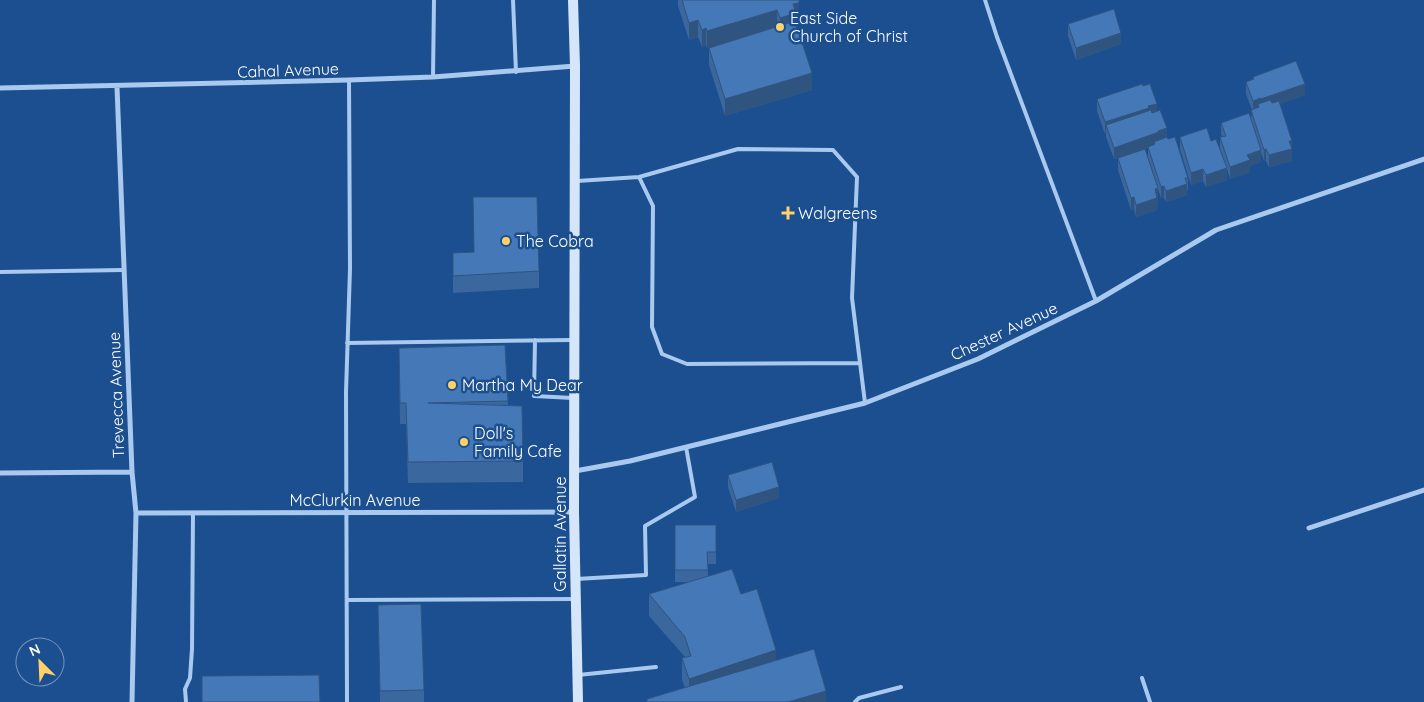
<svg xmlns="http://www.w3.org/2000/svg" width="1424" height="702" viewBox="0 0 1424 702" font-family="Quicksand,sans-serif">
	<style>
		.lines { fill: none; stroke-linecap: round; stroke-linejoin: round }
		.service { stroke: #a9c9ee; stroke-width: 4 }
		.minor { stroke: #a9c9ee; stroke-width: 5 }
		.secondary { stroke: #d6e6fa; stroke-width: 10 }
		.wall { fill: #3a679d; fill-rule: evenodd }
		.shaded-wall { fill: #305480 }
		.building { fill: #4478b7; stroke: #305480 }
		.poi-dot { fill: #ffd166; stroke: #1b4f8f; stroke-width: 2 }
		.labels { text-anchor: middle; stroke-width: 5; stroke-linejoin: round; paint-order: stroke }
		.poi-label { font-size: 16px; fill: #fff; stroke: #1b4f8f; text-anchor: start }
		.street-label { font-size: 16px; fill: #fff; stroke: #1b4f8f }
	</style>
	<rect width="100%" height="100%" fill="#1b4f8f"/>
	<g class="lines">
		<path class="service" d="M513,0l3,72
			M985,0l12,37 99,264
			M433,77l1,-77
			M639,177l14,29 -1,121 10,27 25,10 173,-1
			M577,181l62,-4 99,-28 95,1 24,27 -5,121 13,105
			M0,272l124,-2
			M535,340l-1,56 39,2
			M347,343l225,-3
			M576,579l70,-4 -1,-49 50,-29 -9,-50
			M348,600l227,-1
			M578,675l78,-8
			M1142,678l8,24
			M186,702l-1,-13 5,-11 2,-29 1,-136
			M347,702l-1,-310 4,-123 -1,-189
			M855,702l4,-4 42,-11"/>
		<path class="minor" d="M117,87l15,385 4,41 -4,189
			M0,88l349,-8 84,-3 142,-11
			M575,471l55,-10 235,-58 113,-44 118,-58 120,-71 208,-71
			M0,473l132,-1
			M136,513l438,-1
			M1309,528l115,-38"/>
		<path class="secondary" d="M573,0l2,66 -1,446 4,190"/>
	</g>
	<path class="wall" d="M678,0h121v20l-3,1v4l16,65 -87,26 -16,-51v-17l68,-21 -70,21 -1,-3 -4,2 -4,-10 -9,3 -11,-34z
		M1068,24l53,20 -45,16 -8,-24z
		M1253,77l52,18 -25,9 12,48v9l-23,6 -3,-6h-2l-3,-8v9l-11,4v6l-20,7 -3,-10v11l-21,7 -3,-6 -12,4 -11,-36v-12l31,4 9,7v-11h2l-1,-3v-11l30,-3 1,-10 -6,-16v-12l7,-3z
		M1097,99l60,12 10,26 21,41v12h-1v5l-21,7 -2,-4h-3l-3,-9 -1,21 -21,7 -2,-8 -3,1 -13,-40v-12l-4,1 -8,-22v-3h-1l-8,-23zM1148,148v10l-18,-4z
		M453,253l86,18v17l-86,5z
		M505,345l3,60 15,56v21l-115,1 -2,-59h-6l-1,-76z
		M728,475l51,23 -43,14 -8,-25z
		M675,525h41v39h-8v12l33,18 35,66 50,42 -141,-14 -3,-8v-22l3,-1 -36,-41v-22l41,-12h-15z
		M378,605l46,85v12h-44z"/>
	<path class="shaded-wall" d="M799,3v17l-3,1v9l-16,5v-17l13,-14z
		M777,10v17l-70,21v-17z
		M698,20v17l-9,3v-17z
		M706,28v17l-4,2v-17z
		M1121,33v11l-45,16v-12z
		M812,73v17l-87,26v-17z
		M1305,84v11l-44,16v-12z
		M1261,98v12l-3,-6v7l-5,1v-11z
		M1157,104v11l-51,10v9h-1v-12z
		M1167,128v12l-13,2v4l-40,13v-11z
		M1289,141h3v20l-23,6v-12z
		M1266,149v12h-2v-11z
		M1261,150v12l-11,4v6l-20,7v-12l17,-12z
		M1227,168v12l-21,7v-12z
		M1203,169v12l-12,4v-12z
		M1187,184v11l-21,7v-11z
		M1164,186v12h-3v-11z
		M1158,188l-1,22 -21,7v-12l19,-16z
		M1134,197v12l-3,1v-12z
		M779,487v11l-43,14v-12z
		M776,650v22l-87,29v-22z
		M826,691v11h-38z"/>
	<path class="building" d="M682,0h117v3l-6,1 3,9 -16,5 -3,-8 -70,21 -1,-3 -4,2 -4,-10 -9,3z
		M1114,9l7,24 -45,15 -8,-24z
		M795,21l17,52 -87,26 -16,-51z
		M1296,61l9,23 -44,15v-1l-8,3 -7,-19 8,-3 -1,-2z
		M1142,84l1,2 7,-2 7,20 -9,2 1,2 -44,14 -8,-23z
		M1270,100l2,3 7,-2 13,40h-3l3,8 -23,6 -3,-6 -2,1 -13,-40 8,-3 -1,-3z
		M1151,110l1,3 8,-3 7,18 -9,3 1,1 -45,16 -8,-23z
		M1249,113l12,37 -14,5 3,5 -20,7 -10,-30 6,-1 -5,-13z
		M1207,128l4,13 5,-2 11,29 -21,7 -3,-6 -12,4 -11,-36z
		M1167,137l1,2 7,-2 13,41h-3l2,6 -21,7 -2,-5 -3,1 -13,-40 7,-3 -1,-2z
		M1145,149l13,39 -3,1 2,9 -21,7 -2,-8 -3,1 -13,-40z
		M473,197h64l2,74 -86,5v-23l21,-1z
		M505,345l3,56 -80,2 94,3 1,55 -115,1 -2,-59h-6l-1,-55z
		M772,462l7,25 -43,13 -8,-25z
		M675,525h41v27h-9l1,18h-33z
		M732,569l9,25 16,-5 19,61 -87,29 -7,-21 9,-2 -6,-19 -36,-43z
		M421,604l3,86 -44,1 -2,-86z
		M814,649l12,42 -38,11h-141v-3z
		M319,675l1,27h-118v-26z"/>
	<g class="poi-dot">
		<circle cx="780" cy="27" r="5"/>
		<path d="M785.5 205.5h5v5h5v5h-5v5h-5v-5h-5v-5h5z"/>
		<circle cx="506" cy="241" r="5"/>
		<circle cx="452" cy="385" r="5"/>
		<circle cx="464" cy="442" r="5"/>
	</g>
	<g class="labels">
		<g class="poi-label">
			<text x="790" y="24">East Side<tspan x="790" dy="18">Church of Christ</tspan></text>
			<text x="798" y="219">Walgreens</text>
			<text x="516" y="247">The Cobra</text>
			<text x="462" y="391">Martha My Dear</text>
			<text x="474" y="439">Doll's<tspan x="474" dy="18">Family Cafe</tspan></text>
		</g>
		<g class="street-label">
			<text transform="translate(288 70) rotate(-2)" y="6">Cahal Avenue</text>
			<text transform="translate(1004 331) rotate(-25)" y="6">Chester Avenue</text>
			<text transform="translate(116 395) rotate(-92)" y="6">Trevecca Avenue</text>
			<text x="355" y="506">McClurkin Avenue</text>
			<text transform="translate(560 534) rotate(-90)" y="6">Gallatin Avenue</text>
		</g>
	</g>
	<g transform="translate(40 662) rotate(336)"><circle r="24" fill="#1b4f8f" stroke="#7695bc"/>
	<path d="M0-4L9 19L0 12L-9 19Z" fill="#ffd166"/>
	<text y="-8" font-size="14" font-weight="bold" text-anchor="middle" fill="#ffffff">N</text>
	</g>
</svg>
